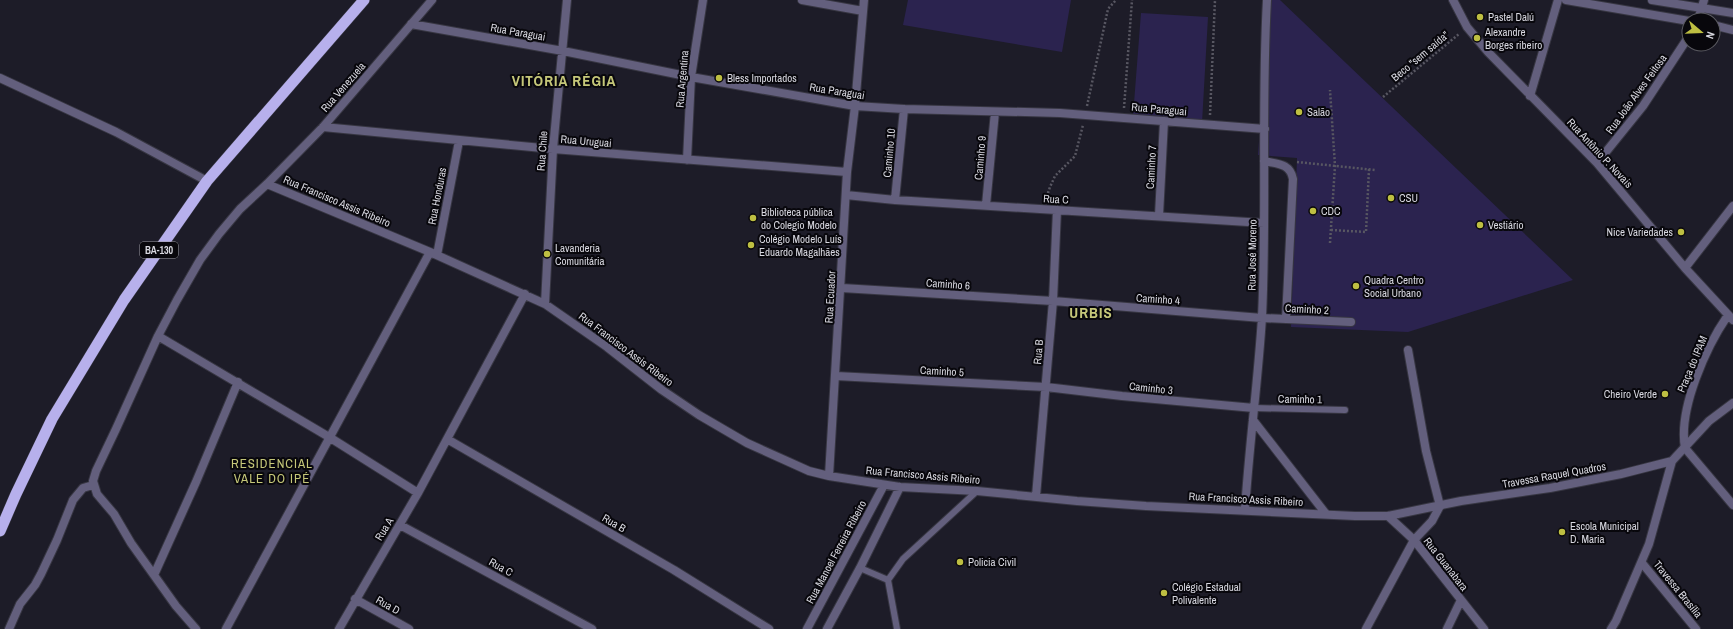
<svg xmlns="http://www.w3.org/2000/svg" width="1733" height="629" viewBox="0 0 1733 629" font-family="'Archivo Narrow',sans-serif">
	<style>
		.green { fill: #2b234f }
		.lines { fill: none; stroke-linecap: round; stroke-linejoin: round }
		.service-casing { stroke: #373642; stroke-width: 8 }
		.minor-casing { stroke: #373642; stroke-width: 10 }
		.tertiary-casing { stroke: #373642; stroke-width: 10 }
		.trunk-casing { stroke: #373642; stroke-width: 12 }
		.path { stroke: #585762; stroke-width: 2.5; stroke-dasharray: 2 2; stroke-linecap: butt }
		.service { stroke: #635f7d; stroke-width: 6 }
		.minor { stroke: #635f7d; stroke-width: 8 }
		.tertiary { stroke: #635f7d; stroke-width: 8 }
		.trunk { stroke: #b7b0ec; stroke-width: 11 }
		.poi-dot { fill: #bebf42; stroke: #08070c; stroke-width: 1.5 }
		.labels { text-anchor: middle; stroke-width: 4; stroke-linejoin: round; paint-order: stroke }
		.shield { fill: #08070c; stroke: #9a99a0; stroke-width: 1 }
		.shield-label { font-size: 10px; font-weight: bold; fill: #d8d8e0 }
		.poi-label { font-size: 11px; fill: #d8d8e0; stroke: #08070c; text-anchor: start }
		.street-label { font-size: 11px; fill: #d8d8e0; stroke: #08070c }
		.quarter-label { font-size: 13px; letter-spacing: 1px; fill: #c5c779; stroke: #08070c }
		.district-label { font-size: 15px; font-weight: bold; letter-spacing: 1px; fill: #c5c779; stroke: #08070c }
	</style>
	<rect width="100%" height="100%" fill="#1d1c28"/>
	<path class="green" d="M908,0h163l-9,52 -159,-27z
		M1269,0h11l293,280 -165,52 -117,-5 6,-169 -39,-3z
		M1141,13l67,4 -6,106 -69,-7z"/>
	<g class="lines">
		<defs>
			<path id="service" d="M1254,408l91,2
				M860,568l28,12
				M897,629l-9,-49 15,-21 74,-68"/>
			<path id="minor" d="M802,0l61,11
				M1453,0l14,27 21,25 109,111 88,105 48,52
				M1698,20l6,-20
				M411,24l152,27 128,26 164,29 49,3 156,4 205,16
				M1530,96l28,-96
				M323,127l230,22 294,23
				M687,160l4,-83 12,-77
				M1264,161c13,3 26,2 29,18l-7,140
				M1597,163l46,-57 46,-70
				M267,184l163,68 115,52 62,43 55,43 37,25 48,28 62,28 20,5 71,11 77,4 100,10 69,5 209,10h33
				M846,195l49,5 369,23
				M895,200l9,-91
				M986,205l9,-93
				M1159,215l5,-94
				M437,255l22,-114
				M1685,268l48,-62
				M842,288l211,13 209,17 89,4
				M545,304l8,-155 14,-149
				M1728,315c-22,32 -50,94 -43,133l48,57
				M158,336l171,101 89,56
				M1408,350l18,101 14,55
				M836,376l210,11 76,9 132,12
				M1253,420l73,94
				M447,439l227,131 95,59
				M829,476l18,-304 8,-66 9,-106
				M1036,496l17,-195 4,-91
				M1245,510c4,-64 13,-128 17,-193 5,-105 -1,-211 5,-317
				M400,525l192,104
				M1414,540l70,89
				M1642,563l54,66
				M154,575l42,-93 42,-100
				M355,599l54,30
				M9,629l11,-25 15,-19 6,-11 16,-34 16,-40 10,-12 10,-3
				M196,629l-20,-23 -45,-63 -17,-29 -17,-20 -4,-13 3,-10 20,-42 42,-93 19,-36 23,-40 19,-26 21,-25 27,-25 56,-57 109,-127
				M226,629l204,-377
				M339,629l79,-136 107,-199
				M807,629l77,-144
				M827,629l33,-61 40,-81
				M1447,629l14,-29"/>
			<path id="tertiary" d="M1566,0l123,21
				M1652,0l81,13
				M1713,25l20,5
				M0,78l116,54 91,49
				M1388,516l73,-15 89,-13 71,-14 51,-13
				M1388,516l26,24
				M1366,629l48,-89 18,-19 8,-15
				M1611,629l5,-8 33,-77 23,-83 37,-40 24,-18"/>
			<path id="trunk" d="M0,531l16,-37 36,-75 72,-119 83,-119 157,-181"/>
		</defs>
		<use href="#service" class="service-casing"/>
		<use href="#minor" class="minor-casing"/>
		<use href="#tertiary" class="tertiary-casing"/>
		<use href="#trunk" class="trunk-casing"/>
		<path class="path" d="M1383,97l76,-63
			M1087,106l21,-97 8,-9
			M1124,108l8,-108
			M1210,115l5,-115
			M1297,162l78,8
			M1050,200l-3,-4 3,-9 5,-11 20,-20 8,-31
			M1331,230l35,2 3,-63
			M1330,243l5,-77 -5,-76"/>
		<use href="#service" class="service"/>
		<use href="#minor" class="minor"/>
		<use href="#tertiary" class="tertiary"/>
		<use href="#trunk" class="trunk"/>
	</g>
	<g class="poi-dot">
		<circle cx="1480" cy="17" r="4"/>
		<circle cx="1477" cy="38" r="4"/>
		<circle cx="719" cy="78" r="4"/>
		<circle cx="1299" cy="112" r="4"/>
		<circle cx="1391" cy="198" r="4"/>
		<circle cx="1313" cy="211" r="4"/>
		<circle cx="753" cy="218" r="4"/>
		<circle cx="1480" cy="225" r="4"/>
		<circle cx="1681" cy="232" r="4"/>
		<circle cx="751" cy="245" r="4"/>
		<circle cx="547" cy="254" r="4"/>
		<circle cx="1356" cy="286" r="4"/>
		<circle cx="1665" cy="394" r="4"/>
		<circle cx="1562" cy="532" r="4"/>
		<circle cx="960" cy="562" r="4"/>
		<circle cx="1164" cy="593" r="4"/>
	</g>
	<g class="labels">
		<rect class="shield" x="140" y="242" width="38" height="16" rx="3"/>
		<g class="shield-label">
			<text x="159" y="254">BA-130</text>
		</g>
		<g class="poi-label">
			<text x="1488" y="21">Pastel Dalú</text>
			<text x="1485" y="36">Alexandre<tspan x="1485" dy="13">Borges ribeiro</tspan></text>
			<text x="727" y="82">Bless Importados</text>
			<text x="1307" y="116">Salão</text>
			<text x="1399" y="202">CSU</text>
			<text x="1321" y="215">CDC</text>
			<text x="761" y="216">Biblioteca pública<tspan x="761" dy="13">do Colegio Modelo</tspan></text>
			<text x="1488" y="229">Vestiário</text>
			<text x="1673" y="236" text-anchor="end">Nice Variedades</text>
			<text x="759" y="243">Colégio Modelo Luís<tspan x="759" dy="13">Eduardo Magalhães</tspan></text>
			<text x="555" y="252">Lavanderia<tspan x="555" dy="13">Comunitária</tspan></text>
			<text x="1364" y="284">Quadra Centro<tspan x="1364" dy="13">Social Urbano</tspan></text>
			<text x="1657" y="398" text-anchor="end">Cheiro Verde</text>
			<text x="1570" y="530">Escola Municipal<tspan x="1570" dy="13">D. Maria</tspan></text>
			<text x="968" y="566">Policia Civil</text>
			<text x="1172" y="591">Colégio Estadual<tspan x="1172" dy="13">Polivalente</tspan></text>
		</g>
		<g class="street-label">
			<text transform="translate(518 32) rotate(10)" y="4">Rua Paraguai</text>
			<text transform="translate(1420 56) rotate(-40)" y="4">Beco "sem saída"</text>
			<text transform="translate(682 79) rotate(-85)" y="4">Rua Argentina</text>
			<text transform="translate(343 87) rotate(-49)" y="4">Rua Venezuela</text>
			<text transform="translate(837 91) rotate(9)" y="4">Rua Paraguai</text>
			<text transform="translate(1636 94) rotate(-54)" y="4">Rua João Alves Feitosa</text>
			<text transform="translate(1159 109) rotate(5)" y="4">Rua Paraguai</text>
			<text transform="translate(586 141) rotate(5)" y="4">Rua Uruguai</text>
			<text transform="translate(542 151) rotate(-86)" y="4">Rua Chile</text>
			<text transform="translate(889 153) rotate(-85)" y="4">Caminho 10</text>
			<text transform="translate(1600 153) rotate(47)" y="4">Rua Antônio P. Novais</text>
			<text transform="translate(980 158) rotate(-85)" y="4">Caminho 9</text>
			<text transform="translate(1151 167) rotate(-87)" y="4">Caminho 7</text>
			<text transform="translate(437 196) rotate(-79)" y="4">Rua Honduras</text>
			<text transform="translate(1056 199) rotate(3)" y="4">Rua C</text>
			<text transform="translate(337 201) rotate(23)" y="4">Rua Francisco Assis Ribeiro</text>
			<text transform="translate(1252 255) rotate(-89)" y="4">Rua José Moreno</text>
			<text transform="translate(948 284) rotate(4)" y="4">Caminho 6</text>
			<text transform="translate(830 297) rotate(-87)" y="4">Rua Ecuador</text>
			<text transform="translate(1158 299) rotate(4)" y="4">Caminho 4</text>
			<text transform="translate(1307 309) rotate(3)" y="4">Caminho 2</text>
			<text transform="translate(626 349) rotate(37)" y="4">Rua Francisco Assis Ribeiro</text>
			<text transform="translate(1038 352) rotate(-85)" y="4">Rua B</text>
			<text transform="translate(1692 364) rotate(-67)" y="4">Praça do IPAM</text>
			<text transform="translate(942 371) rotate(3)" y="4">Caminho 5</text>
			<text transform="translate(1151 388) rotate(6)" y="4">Caminho 3</text>
			<text transform="translate(1300 399) rotate(1)" y="4">Caminho 1</text>
			<text transform="translate(923 475) rotate(5)" y="4">Rua Francisco Assis Ribeiro</text>
			<text transform="translate(1554 475) rotate(-10)" y="4">Travessa Raquel Quadros</text>
			<text transform="translate(1246 499) rotate(3)" y="4">Rua Francisco Assis Ribeiro</text>
			<text transform="translate(614 523) rotate(30)" y="4">Rua B</text>
			<text transform="translate(384 529) rotate(-59)" y="4">Rua A</text>
			<text transform="translate(836 552) rotate(-62)" y="4">Rua Manoel Ferreira Ribeiro</text>
			<text transform="translate(1446 564) rotate(52)" y="4">Rua Guanabara</text>
			<text transform="translate(501 567) rotate(29)" y="4">Rua C</text>
			<text transform="translate(1678 589) rotate(51)" y="4">Travessa Brasília</text>
			<text transform="translate(388 605) rotate(29)" y="4">Rua D</text>
		</g>
		<g class="quarter-label">
			<text x="272" y="468">RESIDENCIAL<tspan x="272" dy="15">VALE DO IPÉ</tspan></text>
		</g>
		<g class="district-label">
			<text x="564" y="86">VITÓRIA RÉGIA</text>
			<text x="1091" y="318">URBIS</text>
		</g>
	</g>
	<g transform="translate(1701 32) rotate(109)"><circle r="19" fill="#08070c" stroke="#5b5b61"/>
	<path d="M0-3L7 15L0 10L-7 15Z" fill="#bebf42"/>
	<text y="-6" font-size="11" font-weight="bold" text-anchor="middle" fill="#d8d8e0">N</text>
	</g>
</svg>
